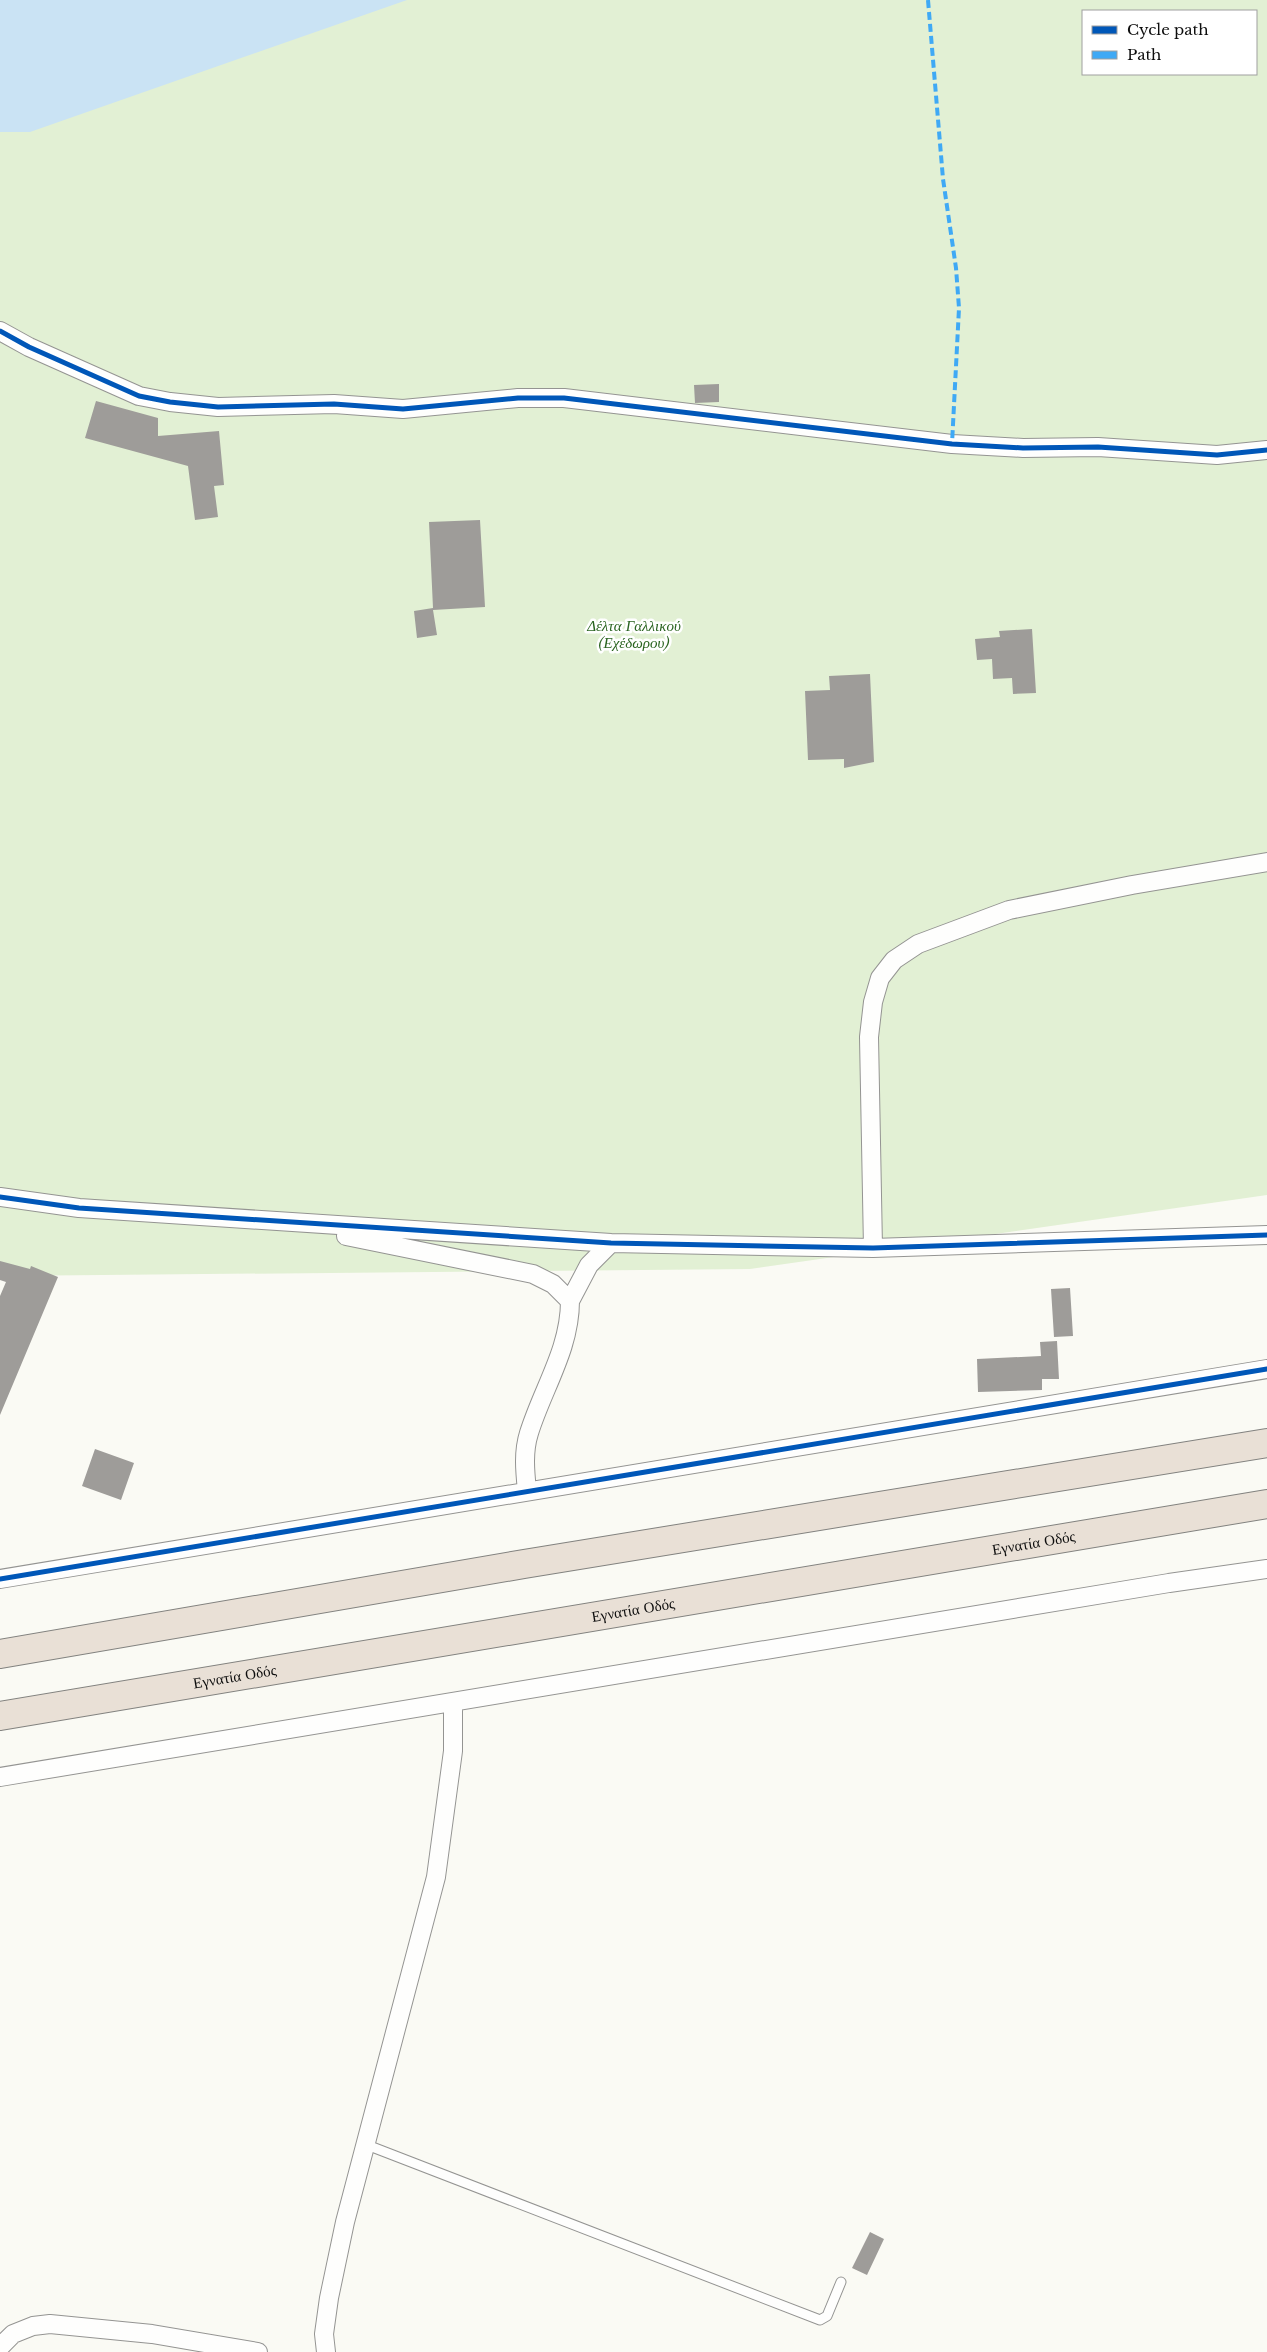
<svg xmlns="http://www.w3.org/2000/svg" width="1267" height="2352" viewBox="0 0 1267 2352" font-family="'Libre Baskerville',serif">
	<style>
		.green { fill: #e2f0d4; fill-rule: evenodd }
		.water { fill: #cae3f4 }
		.building { fill: #9e9c99 }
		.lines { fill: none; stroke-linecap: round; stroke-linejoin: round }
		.lane-casing { stroke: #949492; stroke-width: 11 }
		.street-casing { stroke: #949492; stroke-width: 20 }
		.highway-casing { stroke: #82827f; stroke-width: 30 }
		.lane { stroke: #fefefd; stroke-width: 9 }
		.street { stroke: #fefefd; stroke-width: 18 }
		.highway { stroke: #e9e0d6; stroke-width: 28 }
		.quiet { stroke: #3fa9f5; stroke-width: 4; stroke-dasharray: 8 4; stroke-linecap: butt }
		.cycleway-casing { stroke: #fff; stroke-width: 8 }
		.cycleway { stroke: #0057b8; stroke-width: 5 }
		.labels { text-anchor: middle; stroke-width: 5; stroke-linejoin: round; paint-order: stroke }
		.park-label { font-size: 15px; font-style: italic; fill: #2a6420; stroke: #fff }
		.street-label { font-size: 15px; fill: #0e0e0e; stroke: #fff }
	</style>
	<rect width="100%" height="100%" fill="#fafaf4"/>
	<path class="green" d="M0,0h1267v1195l-517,74 -750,7zM1083,11h173v63h-173z"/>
	<path class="water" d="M0,0h407l-377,132h-30z"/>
	<path class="building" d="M719,384v18l-24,1 -1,-18z
		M96,401l62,17v18l61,-5 5,54 -10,1 4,31 -23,3 -7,-54 -103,-28z
		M480,520l5,87 -52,3 4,25 -20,3 -3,-27 19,-3 -4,-86z
		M1032,629l4,64 -23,1 -1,-16 -19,1 -1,-20 -15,1 -2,-21 25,-2 -1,-6z
		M870,674l4,88 -30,6v-9l-36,1 -3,-69 25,-1 -1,-14z
		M0,1261l30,8 1,-3 27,11 -58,138v-119l6,-14 -6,-2z
		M1070,1288l3,48 -19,1 -3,-48z
		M1057,1341l2,38h-17v11l-64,2 -1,-33 64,-3 -1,-14z
		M95,1449l39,14 -13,37 -39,-14z
		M870,2232l14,7 -17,36 -15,-7z"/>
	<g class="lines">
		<defs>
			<path id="lane" d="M367,2145l453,175 7,-4 14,-34"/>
			<path id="street" d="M0,331l29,16 110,49 31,6 48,5 116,-3 69,5 115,-11h46l388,46 71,4 75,-1 119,8 50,-5
				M0,1197l79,11 532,35 262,5 394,-13
				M346,1236l187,38 20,10 17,17c0,48 -27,87 -41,132 -6,19 -4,38 -2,58
				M873,1248l-4,-211 4,-35 7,-24 14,-18 24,-16 91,-34 123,-25 135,-23
				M570,1301l19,-36 22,-22
				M0,1579l1267,-210
				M0,1777l1169,-194 98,-14
				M0,2347l13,-13 20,-8 17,-2 102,10 106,18
				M326,2352l-2,-18 5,-36 16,-76 91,-345 17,-126v-49"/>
			<g id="highway">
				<path d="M0,1654l524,-90 743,-121"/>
				<path id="s1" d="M0,1716l1267,-212"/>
			</g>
		</defs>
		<use href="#lane" class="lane-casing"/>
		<use href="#street" class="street-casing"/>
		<use href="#highway" class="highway-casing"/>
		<use href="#lane" class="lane"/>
		<use href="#street" class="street"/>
		<use href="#highway" class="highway"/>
		<path class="quiet" d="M928,0l15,179 13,89 3,40 -7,136"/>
		<defs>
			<path id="cycleway" d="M0,331l29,16 110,49 31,6 48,5 116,-3 69,5 115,-11h46l388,46 71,4 75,-1 119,8 50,-5
				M0,1197l79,11 532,35 262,5 394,-13
				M0,1579l1267,-210"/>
		</defs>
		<use href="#cycleway" class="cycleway-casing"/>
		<use href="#cycleway" class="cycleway"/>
	</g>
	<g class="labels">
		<g class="park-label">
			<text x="634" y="631">Δέλτα Γαλλικού<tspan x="634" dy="17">(Εχέδωρου)</tspan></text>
		</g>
		<g class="street-label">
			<text dy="5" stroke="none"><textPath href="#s1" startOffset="1048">Εγνατία Οδός</textPath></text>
			<text dy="5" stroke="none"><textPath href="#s1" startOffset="642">Εγνατία Οδός</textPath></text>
			<text dy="5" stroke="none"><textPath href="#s1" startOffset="238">Εγνατία Οδός</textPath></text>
		</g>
	</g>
	<rect x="1082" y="10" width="175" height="65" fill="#ffffff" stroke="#9f9f9f"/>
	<rect x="1092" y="26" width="25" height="8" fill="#0057b8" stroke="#9f9f9f"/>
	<text x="1127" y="35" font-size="15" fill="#0e0e0e">Cycle path</text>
	<rect x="1092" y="51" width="25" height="8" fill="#3fa9f5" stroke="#9f9f9f"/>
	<text x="1127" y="60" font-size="15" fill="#0e0e0e">Path</text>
</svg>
